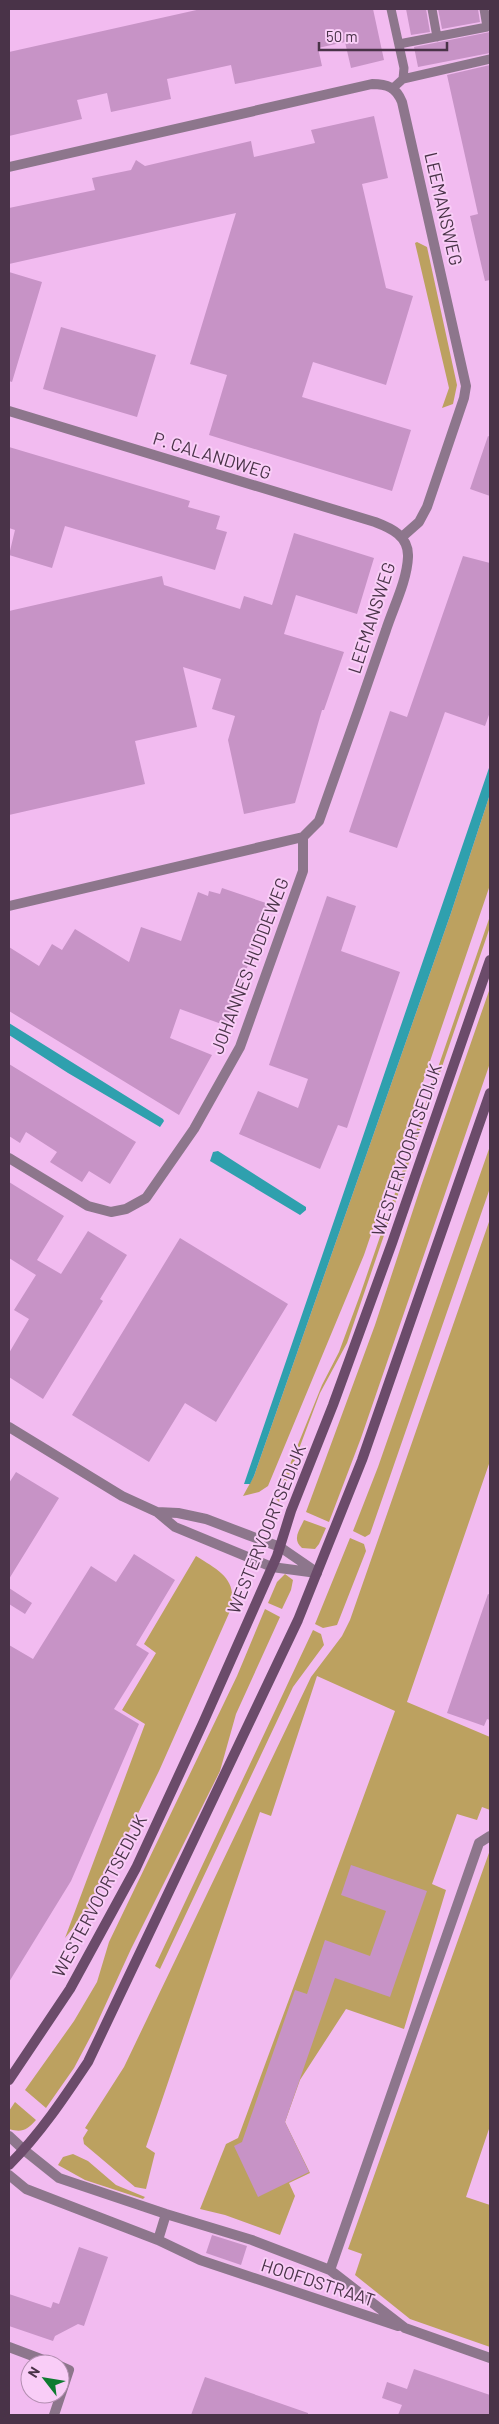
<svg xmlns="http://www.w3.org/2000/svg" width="499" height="2424" viewBox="0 0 499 2424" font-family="Barlow,sans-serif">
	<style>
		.green { fill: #bca160 }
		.water { fill: #2fa0ae }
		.building { fill: #c793c6 }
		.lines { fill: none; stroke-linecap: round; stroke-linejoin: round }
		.service { stroke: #8d768c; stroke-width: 9 }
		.minor { stroke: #8d768c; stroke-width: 10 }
		.tertiary { stroke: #8d768c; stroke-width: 10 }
		.secondary { stroke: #6b4b6a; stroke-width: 10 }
		.labels { text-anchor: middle; stroke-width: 4; stroke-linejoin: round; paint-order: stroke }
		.street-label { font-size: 18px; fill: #493348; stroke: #f9cdf7 }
	</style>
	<rect width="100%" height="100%" fill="#f2bbf0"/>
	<path class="green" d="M417,242l10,5 30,138 -4,19 -11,4 7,-20 -34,-145z
		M490,794v91l-126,370 -96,231 -9,6 -16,4 11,-20 197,-563z
		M490,916v11l-143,416 -27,50 -41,109 -3,-3 46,-114 17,-33 21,-57z
		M490,988v75l-129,375 -32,84 -23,-10 69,-187 46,-139z
		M490,1146v42l-120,346 -5,3 -12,-6 25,-64z
		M490,1219v242l-83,241 83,35v73l-8,-3 -5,13 -20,-6 -25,70 14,6 -42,139 -58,-20 -46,71 -15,42 25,51 -21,10 6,13 -15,39 -55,-20 -25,-6 26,-65 12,-6 157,-427 -78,-35 -46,140 -11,-4 -114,335 9,6 -9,36 -11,-2 -51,-43 -1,-6 5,-8 -3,-2 39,-61 187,-390 31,-41 8,-16z
		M304,1520l22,8 -7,16 -4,5 -13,-1c-10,-9 -3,-17 2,-28z
		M350,1538l14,6 2,7 -29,74 -14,3 -8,-4z
		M196,1556c24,15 43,24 34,55l-71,160 -57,115 -12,21 -25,31 80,-214 -23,-14 34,-57 -12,-9z
		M285,1574l8,6 -2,10 -9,19 -14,-6 9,-21z
		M265,1609l15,8 -44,97 -16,57 -89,178 -38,83 -19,36 -28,40 -21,-18 49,-69 23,-39 12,-40 128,-266z
		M313,1630l8,4 3,11 -31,42 -133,282 -5,-3z
		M490,1850v276l-24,71 24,8v142l-80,-28 -55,-44 7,-21 -14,-5z
		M15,2102l21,18c-9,10 -14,13 -27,9v-18z
		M73,2154l15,7 28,24 29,12 -2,2 -58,-19 -27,-15 5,-8z"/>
	<path class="water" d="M490,765v29l-39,119 -197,563 -4,8h-6z
		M9,1023l154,96 1,2 -4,6 -92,-54 -59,-38z
		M218,1151l88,56v3l-6,5 -90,-54 3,-9z"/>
	<path class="building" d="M201,9h172l11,51 -33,8 -6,-26 -27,6 4,18 -87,18 -4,-19 -64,14 4,20 -60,13 -4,-19 -30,7 5,19 -73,17v-84z
		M406,9h20l4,23 -19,3z
		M438,9h40l2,13 -38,7z
		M490,32v21l-72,14 -4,-20z
		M490,65v215l-5,1 -15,-65 8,-2 -31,-139z
		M374,116l14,62 -26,6 24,104 27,8 -27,89 -73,-23 -11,35 109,33 -19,61 -183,-56 18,-60 -37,-11 46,-151 -227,51v-56l86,-18 -3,-12 39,-8 5,-10 9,6 106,-25 3,16 61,-14 -4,-13z
		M9,272l33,10 -30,100 -3,-1z
		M61,327l95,28 -19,62 -94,-28z
		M488,436l2,1v59l-20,-7z
		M9,447l181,54 -2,6 32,9 -4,13 11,3 -12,38 -150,-44 -13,42 -43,-13 6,-25 -6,-2z
		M294,533l80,25 -17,56 -61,-19 -12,39 60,18 -20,58h-2l-27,93 -51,11 -16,-74 7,-24 -23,-7 9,-30 -38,-12 14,60 -62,14 10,43 -136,31v-204l153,-35 2,9 76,24 4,-13 28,9z
		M463,556l27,7v149l-5,14 -40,-14 -48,136 -48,-16 41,-121 17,6z
		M222,888l47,16 -42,122 -47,-17 -10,29 42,17 -33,60 -170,-104v-64l30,19 13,-22 10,6 13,-21 54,33 12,-35 40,14 17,-49 10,4 1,-5 11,3z
		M327,896l29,10 -15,45 59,21 -53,156 -9,-3 -18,44 -81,-35 19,-43 40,17 10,-29 -39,-14z
		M9,1064l127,78 -26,42 -21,-13 -7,11 -32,-20 7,-10 -31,-20 -6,11 -11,-7z
		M9,1182l55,34 -27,44 24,14 27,-43 39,24 -27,44 3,2 -60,98 -34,-22v-24l20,-34 -15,-9 22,-35 -27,-17z
		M180,1238l108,66 -72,118 -31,-19 -36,59 -77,-47z
		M16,1472l43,26 -50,81v-96z
		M134,1554l41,26 -39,65 13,8 -35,56 25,15 -68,157 -62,101v-337l24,14 58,-93 25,16z
		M9,1588l23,15 -7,11 -16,-10z
		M488,1594l2,1v125l-3,-1 -3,7 -37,-13z
		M351,1865l76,26 -37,106 -55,-19 -50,144 24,50 -51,25 -24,-51 8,-4 53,-152 12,4 18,-54 45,16 16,-45 -45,-16z
		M212,2235l35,11 -6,19 -35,-12z
		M79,2247l29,10 -24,69 -6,-2 -23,12 -2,5 -44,-15v-32l42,14 2,-6 6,2z
		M414,2369l76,26v20h-92l4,-10 -20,-7 5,-16 20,7z
		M205,2377l103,36v2h-117z"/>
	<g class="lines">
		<path class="service" d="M391,9l13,59 -1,11 -10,9
			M432,9l5,28
			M399,44l88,-17 -3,-18
			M403,79l87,-20"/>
		<path class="minor" d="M9,167l363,-83c15,0 24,3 30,18l64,284 -2,12 -37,109 -8,15 -17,15
			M9,411l366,111c16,6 34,14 33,35 -1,24 -15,51 -22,73 -22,64 -44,127 -67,191l-16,16 -294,69
			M9,1158l79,48 23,6 15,-3 20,-11 48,-69 46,-82 63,-176v-34
			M9,1427l113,69 35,16 18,15 97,40 45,6
			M157,1512l21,1 28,6 42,16 32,12 35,24
			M24,2150l35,28 107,36 86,26 78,30 75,58 85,30
			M9,2175l17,14 132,51 42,20 198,66
			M158,2240l8,-26
			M330,2270l149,-427 11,-7
			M9,2347l45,17
			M54,2415l15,-45 -9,-4"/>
		<path class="tertiary" d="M9,2136l15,14"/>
		<path class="secondary" d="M9,2080l61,-91 66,-121 67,-145 74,-167 14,-45 42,-106 59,-162 98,-283
			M9,2165c31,-31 55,-67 79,-103l210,-442 64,-160 128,-367"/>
	</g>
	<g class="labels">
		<g class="street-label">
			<text transform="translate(443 209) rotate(77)" y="6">LEEMANSWEG</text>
			<text transform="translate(212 456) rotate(17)" y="6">P. CALANDWEG</text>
			<text transform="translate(372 618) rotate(-72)" y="6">LEEMANSWEG</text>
			<text transform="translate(250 966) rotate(-69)" y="6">JOHANNES HUDDEWEG</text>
			<text transform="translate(407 1150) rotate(-71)" y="6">WESTERVOORTSEDIJK</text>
			<text transform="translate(267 1529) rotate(-68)" y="6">WESTERVOORTSEDIJK</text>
			<text transform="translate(100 1896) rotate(-62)" y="6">WESTERVOORTSEDIJK</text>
			<text transform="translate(318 2283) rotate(18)" y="6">HOOFDSTRAAT</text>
		</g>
	</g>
	<rect width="499" height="2424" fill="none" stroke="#493348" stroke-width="20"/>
	<g transform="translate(45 2379) rotate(301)"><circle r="24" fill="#f9cdf7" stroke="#b38fb1"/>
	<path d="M0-4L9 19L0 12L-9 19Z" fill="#0e7b30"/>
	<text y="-8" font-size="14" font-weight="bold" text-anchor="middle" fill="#493348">N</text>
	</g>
	<path d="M319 42v8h128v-8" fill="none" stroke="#493348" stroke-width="2.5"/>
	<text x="326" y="42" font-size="15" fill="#493348" stroke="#f9cdf7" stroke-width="4" paint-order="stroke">50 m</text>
</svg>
